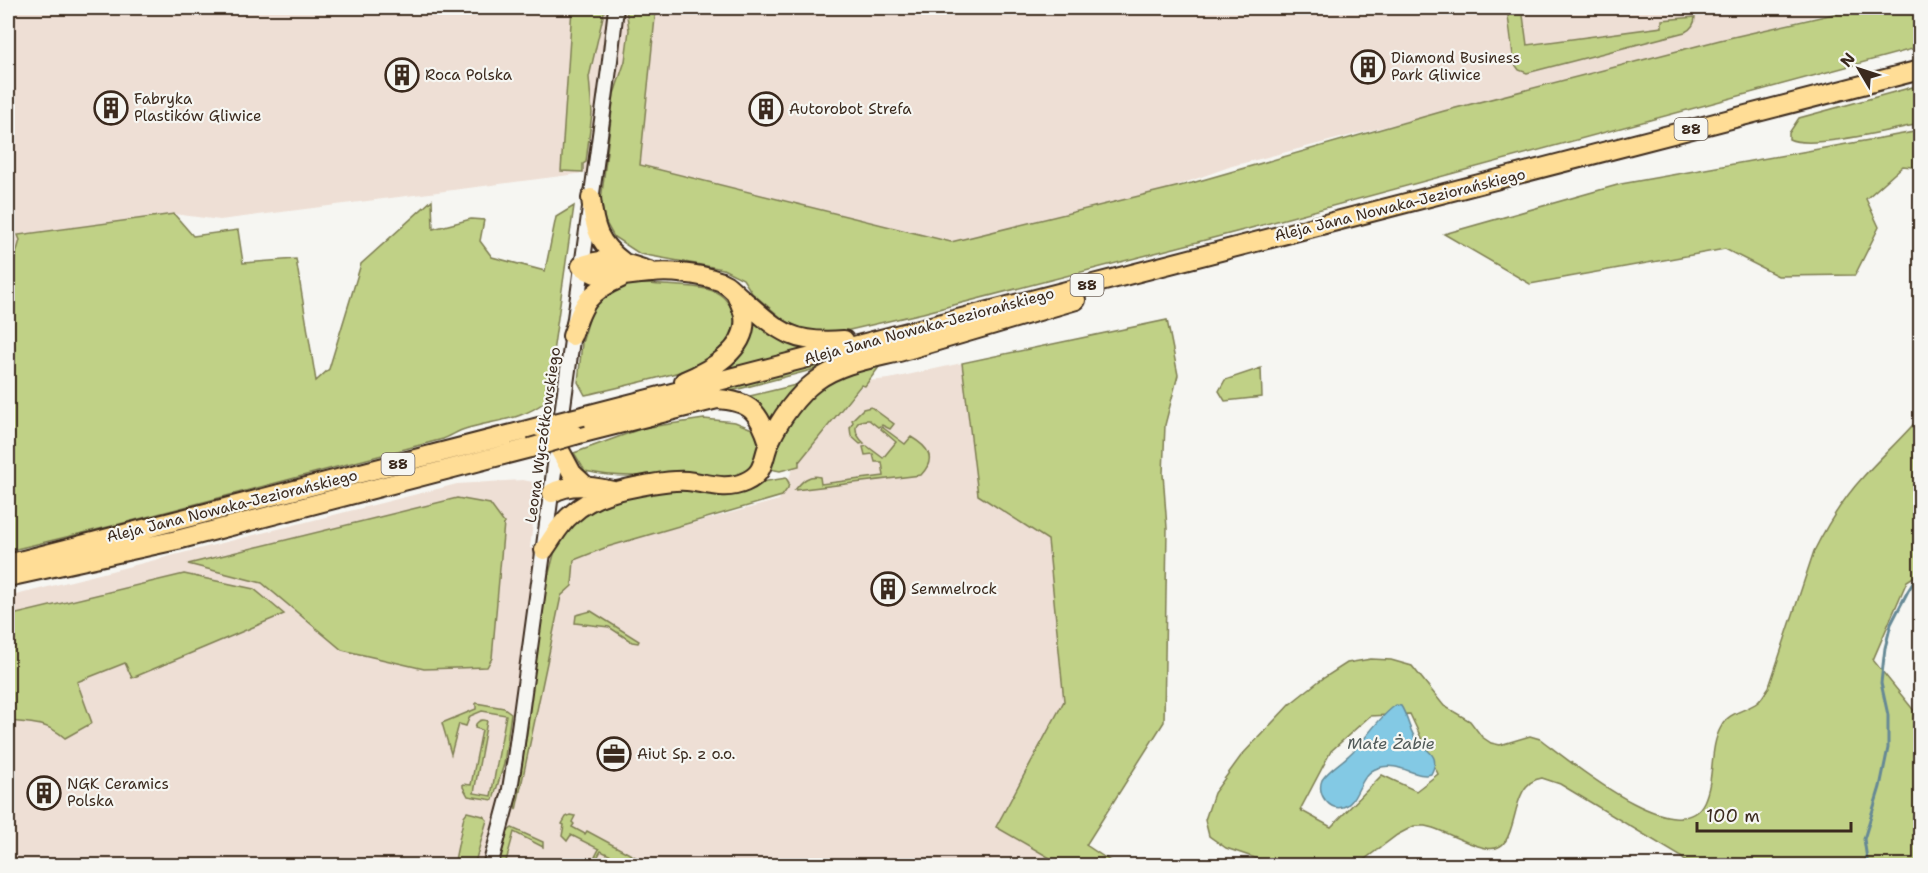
<svg xmlns="http://www.w3.org/2000/svg" width="1928" height="873" viewBox="0 0 1928 873" font-family="'Shantell Sans',sans-serif">
	<style>
		.built { fill: #eedfd5 }
		.green { fill: #c0d186; stroke: #7e7e52; stroke-width: 1.5; fill-rule: evenodd }
		.water { fill: #83c9e4; stroke: #668995; stroke-width: 1.5 }
		.lines { fill: none; stroke-linecap: round; stroke-linejoin: round }
		.stream { stroke: #668995; stroke-width: 3 }
		.tertiary-casing { stroke: #3b2a1e; stroke-width: 18 }
		.primary-casing { stroke: #3b2a1e; stroke-width: 22 }
		.tertiary { stroke: #f6f6f2; stroke-width: 14 }
		.primary { stroke: #ffdd96; stroke-width: 18 }
		.primary-bridge-casing { stroke: #3b2a1e; stroke-width: 22; stroke-linecap: butt }
		.primary-bridge { stroke: #ffdd96; stroke-width: 18 }
		.labels { text-anchor: middle; stroke-width: 4.5; stroke-linejoin: round; paint-order: stroke }
		.shield { fill: #f6f6f2; stroke: #73675e; stroke-width: 1.5 }
		.shield-label { font-size: 14px; font-weight: bold; fill: #3b2a1e }
		.poi-label { font-size: 15px; fill: #3b2a1e; stroke: #f6f6f2; text-anchor: start }
		.street-label { font-size: 15px; fill: #3b2a1e; stroke: #f6f6f2 }
		.water-label { font-size: 16px; font-style: italic; fill: #515a59; stroke: #f6f6f2 }
	</style>
	<rect width="100%" height="100%" fill="#f6f6f2"/>
	<filter id="ink" filterUnits="userSpaceOnUse"><feTurbulence type="fractalNoise" baseFrequency=".0167" numOctaves="2"/><feDisplacementMap in="SourceGraphic" scale="12" xChannelSelector="R" yChannelSelector="G"/><feConvolveMatrix kernelMatrix="1 2 1 2 8 2 1 2 1" color-interpolation-filters="sRGB"/></filter>
	<g filter="url(#ink)">
		<path class="built" d="M8,8h1840l-616,158 -253,90 -363,-87 -396,51 -46,-6 -166,72z
			M962,363l16,132 70,45 16,161 -68,125 66,39h-1054v-268l449,-113 66,-4 15,3 -8,65 61,2 188,-50 15,-34 72,-85 23,-2z"/>
		<path class="green" d="M572,8h33l-16,69 3,36 -6,49 -3,2v8l-22,-1z
			M626,8h30l-16,157 311,77 241,-59 252,-72 276,-71 140,-32h60v39l-680,184 -317,82 -95,22 -19,-3 -25,-12 -32,-27 -9,-14 -20,-10 -83,-15 -26,-17 -9,-16 -4,-20 13,-107 11,-33 4,-31z
			M1507,8h15l5,37 135,-18v-7l33,-3c0,7 -4,12 -10,15l-158,41 -8,-3 -5,-7z
			M1920,85v39c-27,5 -109,26 -131,15v-6l10,-15z
			M1920,131v37l-17,-2 -37,33 13,28 -24,48 -77,1 -53,-27 -195,35 -86,-50 177,-50z
			M432,200l1,29 38,-10 13,1 -4,21 12,16 53,14 11,-54 18,-11 -28,195c-25,20 -52,19 -81,28 -7,2 -14,7 -22,10l-327,86 -108,26v-269l12,-42 -2,-5 156,-21 19,22 45,-6 5,33 53,-4 20,122 13,-12 32,-105z
			M649,284c18,2 49,1 64,7 9,3 16,11 19,19 9,24 -12,44 -31,54 -14,7 -29,10 -44,14 -24,6 -48,12 -72,17l-7,-13 4,-39 11,-37 27,-21z
			M748,317l57,31 -1,1 -77,20 -1,-2z
			M1167,320l11,55 -13,50 -2,49 4,54 -3,194 -78,123 30,20h-54l-66,-38 68,-126 -16,-161 -70,-45 -16,-132z
			M947,331l-74,23 -291,76v-5z
			M882,363l-17,23 -4,-1 -62,77v4l-19,5 -10,-2 9,-28 19,-36 36,-31z
			M1261,368l1,29 -37,4 -6,-10 6,-11z
			M800,384l-27,42 -26,-28 3,-2z
			M871,407l23,17 -4,5 -8,-4 -4,2 -9,-7c-18,-1 -15,14 -5,23l-4,1 -9,-8 -1,-8 3,-6 -1,-2 11,-11z
			M1920,417v156l-13,8 -34,79 47,58v147h-231l-9,-9 -120,-72 -18,-6c-38,5 -18,78 -56,70 -17,-3 -36,-14 -53,-20l-8,-2h-11l-17,9 -40,30h-81l-50,-17 -17,-12 -4,-16 9,-27 27,-37 49,-52 29,-23 28,-18 24,-4 20,1 21,6 32,40 26,15 12,16 9,6 9,2 30,-9 10,3c26,19 139,115 164,63 11,-23 5,-54 17,-75 8,-16 24,-15 37,-25 5,-4 7,-10 11,-15l45,-136c13,-26 29,-52 49,-74 18,-20 39,-39 57,-60zM1410,714l28,60 -22,17 -34,-16 -51,52 -31,-17 31,-59 39,-35z
			M704,419l31,3 27,11c-1,8 -2,20 -6,27 -15,26 -44,17 -69,14l-1,-3c-34,5 -67,8 -101,0l-11,-18 69,-25z
			M882,427l23,17 6,-7c17,10 26,21 10,38l-126,15c7,-9 14,-16 25,-13l1,7 63,-8 -2,-14h-7l-2,-8 -8,1 -2,-8 4,-1 16,12 13,-16 -15,-13z
			M786,478l3,5 -1,5 -6,8 -175,51 -33,13 -2,26 -11,10 -45,214 -1,-4 13,-80 -3,-1 19,-133 13,-49 4,-9 30,-28 70,-16 44,1z
			M457,498l33,6 14,19 -12,135 -5,9 -63,2 -82,-19 -80,-67 -74,-19z
			M184,574l70,15 30,25 -152,64 -7,-15 -48,19 15,41 -27,15c-19,-16 -34,-15 -57,-17v-105z
			M591,611l48,30 -1,2 -6,-1 -23,-15 -34,-4 1,-8z
			M476,703l28,5 7,5 -7,51 -11,36 -25,-4 -5,-9v-3l8,1 11,-55 -7,-2 1,-4c3,-4 7,-5 11,-3l-13,72 17,3 15,-81 -24,-4 -12,5 -4,10 -7,-2 -8,30 -9,-31 34,-14z
			M467,812l16,4 4,4 -11,39 -4,6h-18l10,-49z
			M570,815l5,1 -3,6 2,2 -2,3 13,7 2,-3 63,34h-20l-29,-14 -4,7 -2,-1 4,-8 -28,-14 -4,6 -5,-5 2,-11 -2,-1 4,-7z
			M512,828l31,14v5l-29,-15 -9,33h-7l10,-34z"/>
		<path class="water" d="M1396,705l5,1c6,9 7,20 13,30 8,15 29,16 17,38 -15,5 -32,-13 -53,-6 -20,6 -19,35 -35,39 -7,2 -13,-1 -17,-6 -5,-5 -7,-14 -4,-21 6,-10 19,-17 27,-25 17,-15 28,-37 47,-50z"/>
		<g class="lines">
			<path class="stream" d="M1868,866l-4,-27 16,-52 8,-39v-33l-7,-32 4,-35 6,-24 17,-33 12,-19"/>
			<defs>
				<path id="tertiary" d="M490,866l19,-71 6,-37 94,-689 7,-61"/>
				<path id="primary" d="M591,198c3,30 7,45 32,64
					M652,272c-24,-8 -46,-17 -71,-6 26,19 43,8 71,7 18,-2 47,1 64,7 10,2 15,9 22,15 39,34 51,50 106,45
					M572,336c11,-33 16,-44 49,-58
					M684,381c25,-10 65,-32 60,-65 -1,-7 -5,-15 -8,-22
					M583,416l1337,-346
					M575,435l142,-36c34,2 42,13 52,44
					M557,445l15,28 14,13
					M552,493c20,-11 41,-6 62,-2
					M544,550c9,-12 16,-27 28,-36 22,-20 51,-25 79,-30 12,-2 24,-4 36,-3 20,2 38,10 58,1 21,-9 17,-24 25,-41 10,-22 27,-46 46,-60 27,-20 63,-23 94,-32 55,-16 110,-32 166,-49
					M8,564l531,-137
					M8,577l169,-37 353,-92"/>
			</defs>
			<use href="#tertiary" class="tertiary-casing"/>
			<use href="#primary" class="primary-casing"/>
			<use href="#tertiary" class="tertiary"/>
			<use href="#primary" class="primary"/>
			<defs>
				<path id="primary-bridge" d="M539,427l44,-11
					M530,448l45,-13"/>
			</defs>
			<use href="#primary-bridge" class="primary-bridge-casing"/>
			<use href="#primary-bridge" class="primary-bridge"/>
		</g>
	</g>
	<defs>
		<symbol id="building-ring" viewBox="-11 -11 22 22"><circle r="9.5" fill="#f6f6f2" stroke="#3b2a1e" stroke-width="1.5"/><path d="M-4-6H4V6H1V3H-1V6H-4ZM-2.5-4.3h1.7v1.8h-1.7ZM.8-4.3h1.7v1.8H.8ZM-2.5-1h1.7V.8h-1.7ZM.8-1h1.7V.8H.8Z" fill="#3b2a1e"/></symbol>
		<symbol id="office-ring" viewBox="-11 -11 22 22"><circle r="9.5" fill="#f6f6f2" stroke="#3b2a1e" stroke-width="1.5"/><path d="M-6-3h4V-5.5h4V-3h4V5H-6ZM-1-4.5V-3h2v-1.5ZM-6 0V1H6V0Z" fill="#3b2a1e"/></symbol>
	</defs>
	<g fill-rule="evenodd">
		<use href="#building-ring" x="1349" y="48" width="38" height="38"/>
		<use href="#building-ring" x="383" y="56" width="38" height="38"/>
		<use href="#building-ring" x="92" y="89" width="38" height="38"/>
		<use href="#building-ring" x="747" y="90" width="38" height="38"/>
		<use href="#building-ring" x="869" y="570" width="38" height="38"/>
		<use href="#office-ring" x="595" y="735" width="38" height="38"/>
		<use href="#building-ring" x="25" y="774" width="38" height="38"/>
	</g>
	<g class="labels">
		<g class="shield">
			<rect x="1674.5" y="118" width="33" height="22" rx="4.5"/>
			<rect x="1070.5" y="274" width="33" height="22" rx="4.5"/>
			<rect x="381.5" y="453" width="33" height="22" rx="4.5"/>
		</g>
		<g class="shield-label">
			<text x="1691" y="134">88</text>
			<text x="1087" y="290">88</text>
			<text x="398" y="469">88</text>
		</g>
		<g class="poi-label">
			<text x="1391" y="63">Diamond Business<tspan x="1391" dy="17">Park Gliwice</tspan></text>
			<text x="425" y="80">Roca Polska</text>
			<text x="134" y="104">Fabryka<tspan x="134" dy="17">Plastików Gliwice</tspan></text>
			<text x="789" y="114">Autorobot Strefa</text>
			<text x="911" y="594">Semmelrock</text>
			<text x="637" y="759">Aiut Sp. z o.o.</text>
			<text x="67" y="789">NGK Ceramics<tspan x="67" dy="17">Polska</tspan></text>
		</g>
		<g class="street-label">
			<text transform="translate(1400 205) rotate(-14)" y="5">Aleja Jana Nowaka-Jeziorańskiego</text>
			<text transform="translate(929 326) rotate(-15)" y="5">Aleja Jana Nowaka-Jeziorańskiego</text>
			<text transform="translate(543 435) rotate(-82)" y="5">Leona Wyczółkowskiego</text>
			<text transform="translate(232 506) rotate(-14)" y="5">Aleja Jana Nowaka-Jeziorańskiego</text>
		</g>
		<g class="water-label">
			<text x="1391" y="749">Małe Żabie</text>
		</g>
	</g>
	<rect width="1928" height="873" fill="none" stroke="#f6f6f2" stroke-width="30"/>
	<rect x="15" y="15" width="1898" height="843" fill="none" stroke="#3b2a1e" stroke-width="2" filter="url(#ink)"/>
	<g transform="translate(1859 69) rotate(309)" stroke="#f6f6f2" stroke-width="4.5" paint-order="stroke">
	<path d="M0-4.5L10 22L0 15L-10 22Z" fill="#3b2a1e"/>
	<text y="-9" font-size="16" font-weight="bold" text-anchor="middle" fill="#3b2a1e">N</text>
	</g>
	<path d="M1697 822v9h154v-9" fill="none" stroke="#3b2a1e" stroke-width="3"/>
	<text x="1706" y="822" font-size="18" fill="#3b2a1e" stroke="#f6f6f2" stroke-width="4.5" paint-order="stroke">100 m</text>
</svg>
